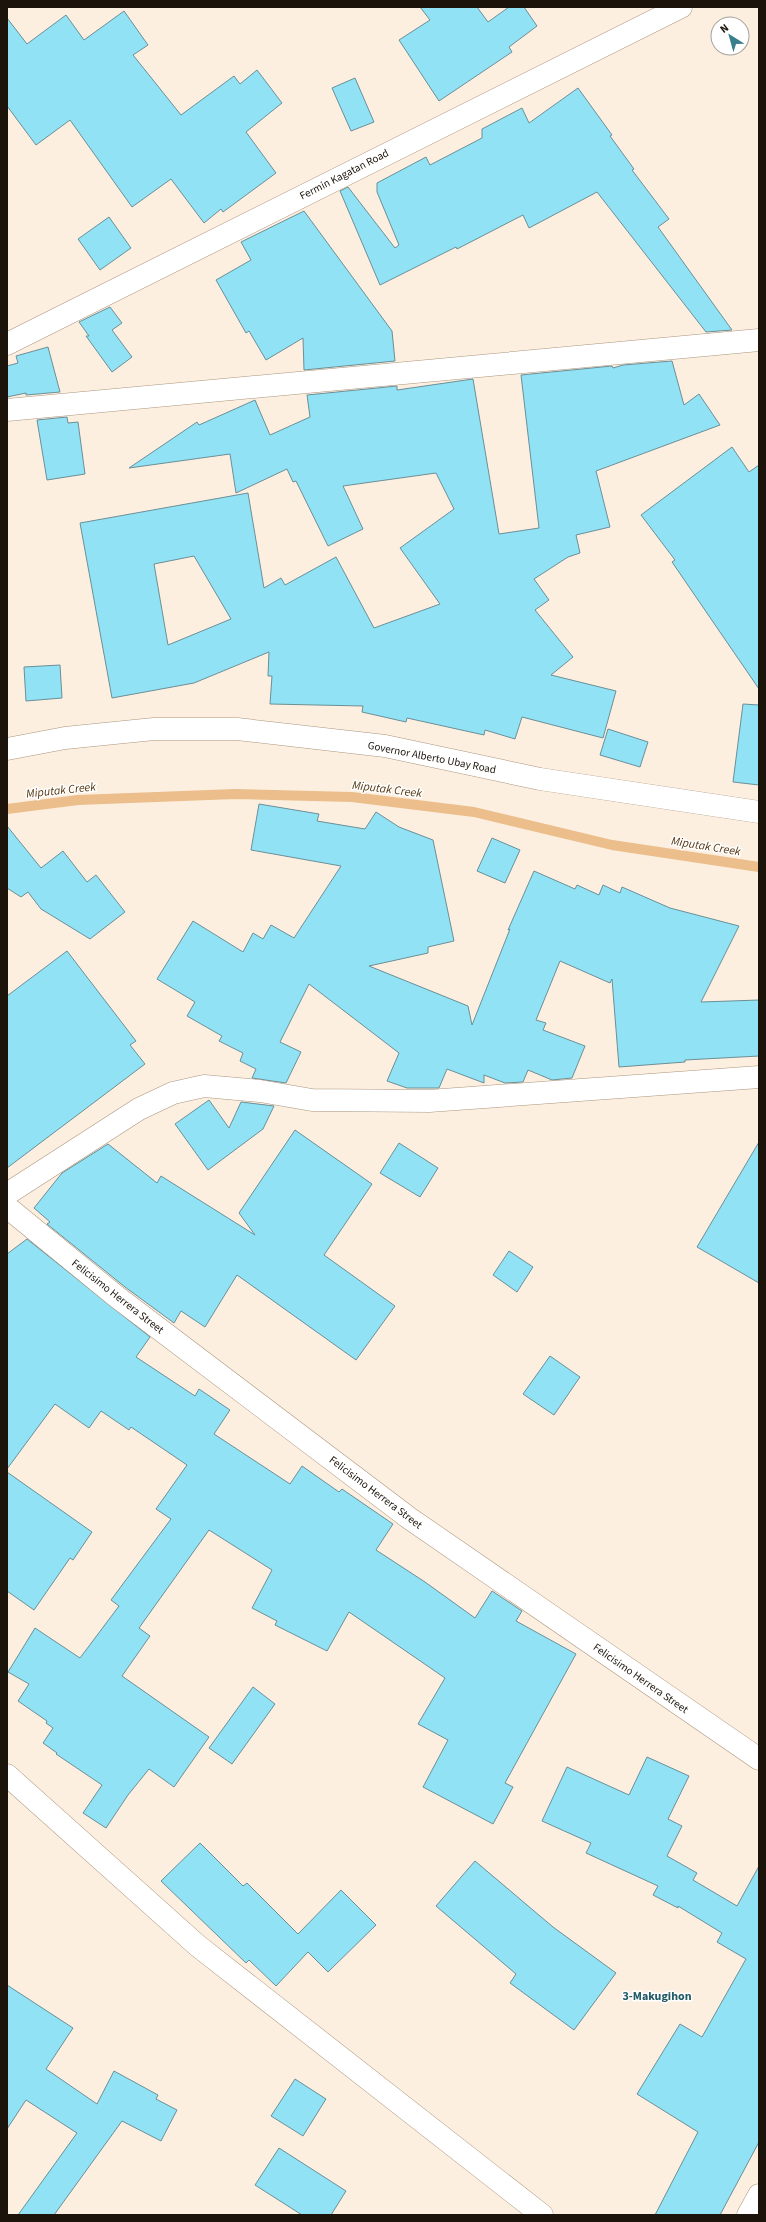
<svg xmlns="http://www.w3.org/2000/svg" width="766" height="2222" viewBox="0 0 766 2222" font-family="'Source Sans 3',sans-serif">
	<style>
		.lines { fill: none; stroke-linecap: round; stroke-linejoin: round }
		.stream { stroke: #ebbe8b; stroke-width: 10 }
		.building { fill: #90e2f4; stroke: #6b8f98; fill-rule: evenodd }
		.minor-casing { stroke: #ab967e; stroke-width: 23 }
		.major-casing { stroke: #ab967e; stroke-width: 23 }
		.minor { stroke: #fff; stroke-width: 22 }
		.major { stroke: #fff; stroke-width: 22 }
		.labels { text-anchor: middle; stroke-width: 3; stroke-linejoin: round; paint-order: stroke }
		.street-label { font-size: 11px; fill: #1c140b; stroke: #fff }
		.water-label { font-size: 12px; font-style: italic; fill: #563810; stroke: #fff }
		.neighbourhood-label { font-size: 12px; font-weight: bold; fill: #235a65; stroke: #fff }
	</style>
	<rect width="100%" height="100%" fill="#fdefe0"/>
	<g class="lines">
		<path class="stream" d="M7,809l71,-9 157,-6 117,3 122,15 138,33 147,22"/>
	</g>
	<path class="building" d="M420,7h57l11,15 21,-15h15l13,19 -28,21 3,5 -73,49 -40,-61 31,-20z
		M124,11l24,34 -15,10 48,60 53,-39 6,8 17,-14 25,33 -36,29 30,41 -53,39 -2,-3 -17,14 -33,-44 -39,28 -62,-87 -34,25 -29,-39v-88l20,26 39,-29 18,25z
		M355,78l19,44 -23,9 -19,-43z
		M578,88l34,47 -2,1 24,33 -2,1 37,49 -11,8 74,103 -26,2 -109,-140 -68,36 -6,-13 -66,34 -1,-2 -76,38 -40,-94 8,-4 47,61 4,-3 -22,-53v-9l49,-26 4,8 52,-27v-9l40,-21 7,15z
		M304,211l88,120 3,30 -91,9 -1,-32 -37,22 -17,-29 -3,2 -30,-53 35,-20 -10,-18z
		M109,217l22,31 -31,22 -22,-31z
		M110,307l12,16 -10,7 20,27 -20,15 -26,-36h3l-10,-14z
		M48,347l12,45 -34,3v-2l-19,4v-31l11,-3 -2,-7z
		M672,361l12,44 15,-11 21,31 -124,46 14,56 -34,8 4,18 -12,4 -34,22 15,21 -14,10 38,47 -22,18 65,16 -13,47 -81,-21 -7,22 -30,-9 -1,5 -77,-17 -1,4 -44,-10 1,-6 -93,-2 2,-28h-4l1,-24 -75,31 -82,15 -32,-175 168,-30 16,95 17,-10 4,7 51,-28 38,71 66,-24 -40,-56 54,-39 -18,-36 -93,13 20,43 -35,17 -32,-65 -3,1 -6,-13 -51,24 -6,-39 -101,14 68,-46 2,3 56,-25 15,35 40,-18 -3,-22 90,-9v4l76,-11 26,155 40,-6 -18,-153 91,-9 1,2 10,-3zM194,556l37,63 -63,26 -14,-81z
		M67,417l1,6 10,-1 7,52 -38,6 -10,-60z
		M732,447l17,25 10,-7v224l-87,-127 3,-2 -34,-45z
		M60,665l2,33 -36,3 -2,-34z
		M743,704l16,1v80l-26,-3z
		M608,729l40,13 -8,25 -40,-12z
		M259,804l60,10 -2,7 48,8 11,-17 23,15 34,13 21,101 -26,6v6l-59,13 99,40 4,19 38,-96 -2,1 26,-59 41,18 2,-4 22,10 4,-10 17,8 2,-6 48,21 69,18 -38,76 58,-2v56l-74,4v2l-66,5 -7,-88 -2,4 -50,-22 -24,59 10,3 -3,7 42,16 -13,32 -20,2 -24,-10 -5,12 -18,1 -21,-8v8l-37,-14 -8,19h-32l-20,-7 12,-28 -90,-69 -29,58 21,10 -15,31 -34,-5 4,-9 -16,-8 3,-8 -24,-12 3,-5 -35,-20 8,-14 -38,-23 36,-58 50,31 10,-19 10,6 8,-14 23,13 47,-72 -90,-16z
		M7,826l34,42 22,-17 24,31 9,-7 29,37 -35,27 -49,-30 -13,-17 -7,5 -14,-9z
		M492,838l28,12 -15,33 -28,-12z
		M67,951l69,90 -6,4 15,19 -138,104v-172z
		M209,1100l20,28 12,-26 33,4 -11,23 -55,41 -33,-46z
		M295,1130l77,54 -48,71 71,51 -39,54 -119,-85 -32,52 -24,-16 -7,12 -49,-36 -78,-63 3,-2 -16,-14 28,-35 46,-29 49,39 4,-7 94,59 -16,-22z
		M759,1142v141l-62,-36z
		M399,1143l39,25 -18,29 -40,-24z
		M27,1239l123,98 -14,20 59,39 4,-7 31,21 -16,24 76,50 12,-18 37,26 3,-3 51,35 -17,26 49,32 50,36 17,-27 30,20 -6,10 60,33 -71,129 8,4 -20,37 -70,-37 25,-47 -30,-16 27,-46 -96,-66 -22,39 -52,-26 2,-4 -25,-13 20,-38 -63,-40 -70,98 11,8 -28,40 87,61 -35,50 -25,-18 -21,26 -22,33 -23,-15 19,-28 -46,-31 1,-1 -14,-10 10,-15 -7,-5 1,-2 -29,-20 11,-17 -21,-12 27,-44 45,30 39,-52 -8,-6 60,-81 -15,-10 31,-44 -56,-38 -2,3 -28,-19 -12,17 -34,-24 -48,65v-215z
		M509,1251l24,16 -16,25 -24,-17z
		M550,1356l30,21 -26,38 -31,-21z
		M7,1472l85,60 -19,28 -3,-2 -36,52 -27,-19z
		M253,1687l22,17 -43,60 -23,-16z
		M647,1757l42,19 -21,43 14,7 -15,30 30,17 -4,7 44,26 22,-40v276l-39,73h-65l43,-83 -61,-38 43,-70 22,13 44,-78 -29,-17 5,-9 -44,-27v2l-25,-13 5,-9 -72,-33 5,-10 -49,-22 25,-54 62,28z
		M200,1843l43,43 4,-3 51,51 43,-44 35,35 -48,47 -20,-20 -32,34 -27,-26 -3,3 -85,-82z
		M475,1861l78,66 63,46 -42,57 -64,-47 6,-9 -80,-68z
		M7,1985l66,43 -27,41 51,35 17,-33 44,24 -2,4 21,11 -16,31 -39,-20 -68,94h-36l59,-82 -51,-33 -19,29z
		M295,2079l31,20 -23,37 -32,-20z
		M279,2148l67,43 -15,24h-29l-47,-30z"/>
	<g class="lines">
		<defs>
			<path id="minor" d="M7,344l674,-337
				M7,410l752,-70
				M7,1194l132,-85 34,-16 31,-7 56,5 52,9 117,1 330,-24
				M7,1207l110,90 292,221 350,241
				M7,1775l191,171 344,269
				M748,2215l11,-20"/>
			<path id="major" d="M7,749l58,-11 89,-9h83l148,17 155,33 219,33"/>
		</defs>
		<use href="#minor" class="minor-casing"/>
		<use href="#major" class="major-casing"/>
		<use href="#minor" class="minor"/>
		<use href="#major" class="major"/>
	</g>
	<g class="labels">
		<g class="street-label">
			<text transform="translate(344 174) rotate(-27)" y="4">Fermin Kagatan Road</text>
			<text transform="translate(432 757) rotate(11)" y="4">Governor Alberto Ubay Road</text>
			<text transform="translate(118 1296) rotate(38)" y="4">Felicisimo Herrera Street</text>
			<text transform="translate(376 1492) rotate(37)" y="4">Felicisimo Herrera Street</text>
			<text transform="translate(641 1678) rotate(35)" y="4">Felicisimo Herrera Street</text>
		</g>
		<g class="water-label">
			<text transform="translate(387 789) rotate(7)" y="4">Miputak Creek</text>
			<text transform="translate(61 790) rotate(-6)" y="4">Miputak Creek</text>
			<text transform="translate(706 846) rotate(9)" y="4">Miputak Creek</text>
		</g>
		<g class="neighbourhood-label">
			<text x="657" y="2000">3-Makugihon</text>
		</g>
	</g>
	<rect width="766" height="2222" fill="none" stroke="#1c140b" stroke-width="16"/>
	<g transform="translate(730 36) rotate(323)"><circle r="19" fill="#ffffff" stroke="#a4a19d"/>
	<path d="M0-3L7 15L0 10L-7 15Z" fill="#3a7f8d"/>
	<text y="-6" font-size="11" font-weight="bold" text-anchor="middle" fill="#1c140b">N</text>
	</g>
</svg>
